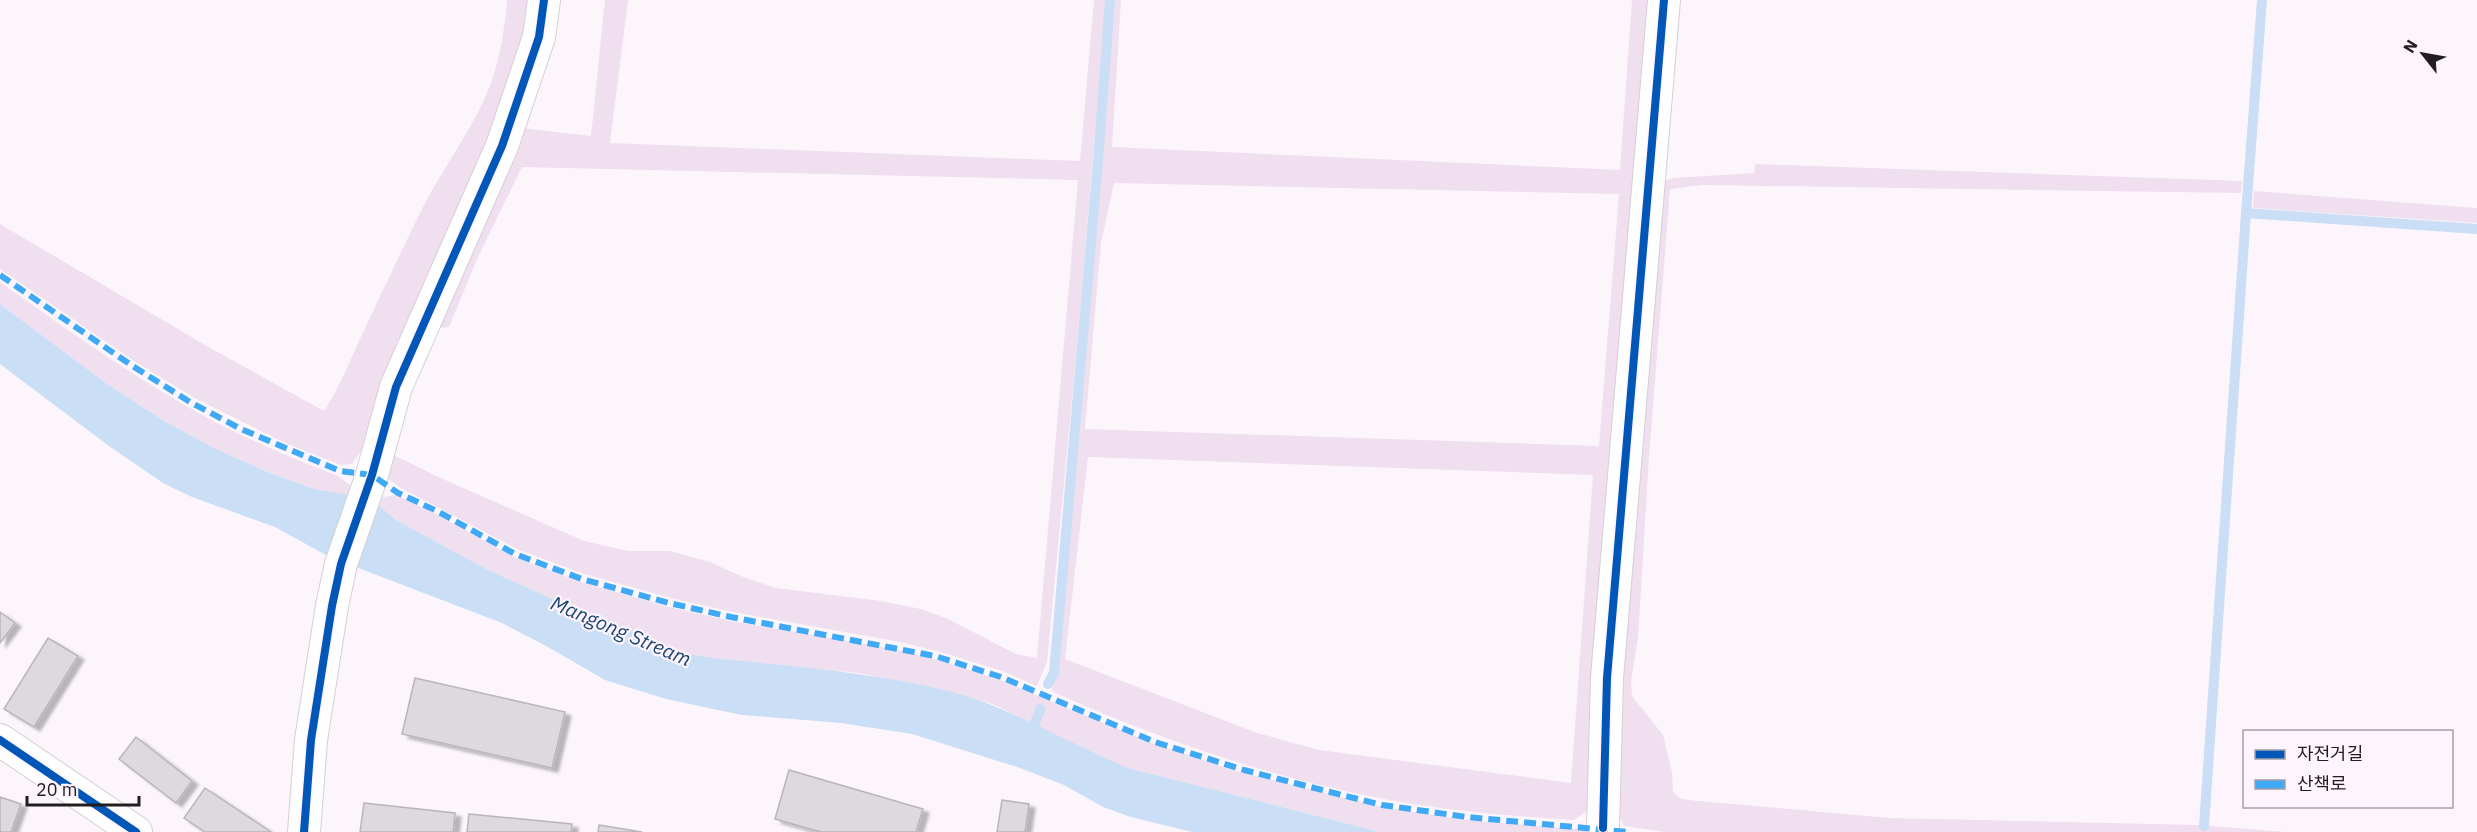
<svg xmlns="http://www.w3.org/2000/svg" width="2477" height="832" viewBox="0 0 2477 832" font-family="'IBM Plex Sans','Noto Sans KR',sans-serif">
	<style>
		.green { fill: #efdfef; fill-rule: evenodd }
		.water { fill: #cadef6 }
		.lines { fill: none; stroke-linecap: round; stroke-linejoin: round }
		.stream { stroke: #cadef6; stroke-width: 10 }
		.building { fill: #ded9de; stroke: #bab5ba; stroke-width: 1.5; filter: url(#shadow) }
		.minor-casing { stroke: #d4cfd4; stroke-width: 34 }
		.minor { stroke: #fffeff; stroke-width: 32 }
		.quiet { stroke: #3fa9f5; stroke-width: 6; stroke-dasharray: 12 6; stroke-linecap: butt }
		.cycleway-casing { stroke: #fef4fe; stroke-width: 11 }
		.cycleway { stroke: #0057b8; stroke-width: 8 }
		.labels { text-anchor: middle; stroke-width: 4.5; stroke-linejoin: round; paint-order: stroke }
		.water-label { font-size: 20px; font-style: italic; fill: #1b4871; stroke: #fef4fe }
	</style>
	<defs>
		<filter id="shadow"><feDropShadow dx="6" dy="4" stdDeviation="1.5" flood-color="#0004"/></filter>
	</defs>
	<rect width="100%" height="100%" fill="#fcf6fc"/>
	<path class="green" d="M507,0h30l-7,41 -153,359 -15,50 -10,14 -11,1 -56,-22 -92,-46 -59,-36 -134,-92v-45l205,121 119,66c15,-23 24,-46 35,-70 20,-43 40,-85 61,-128 18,-37 43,-70 61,-107 17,-33 23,-70 26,-106z
		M605,0h23l-18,143 470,18 14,-161h12l-29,346 -30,316 -10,24 -35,-15 -65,-20 -42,-10 -162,-29 -62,-14 -87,-24 -67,-25 -116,-61 -22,-16 6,-21 60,29 139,61 44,10h42l40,11 33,15 33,11 105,13 40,8 27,10 68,35 21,4 41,-478 -556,-13 -44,90 -29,70 -22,3 93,-202 71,8z
		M1113,0h8l-9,147 508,23 12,-170h23l-65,806 -3,5 -13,9c-63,-4 -128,-9 -190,-21 -116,-22 -226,-60 -333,-108l7,-16zM1114,183l505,11 -20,252 -514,-17 16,-186zM1088,457l505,18 -22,308 -252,-33 -62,-17 -192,-74z
		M1755,164l487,17 -1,12 -538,-8 -33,4 -21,268 -11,181 -7,43 1,15 31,39 9,37 1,20 6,6 9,2 201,18 308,7 89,7h-622l-40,-6 -6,-13v-132l42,-499 14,-4 80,-5z
		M2254,191l223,17v15l-224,-15z
		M0,282c61,43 123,88 188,125 48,28 99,49 150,69l12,9 6,11 -42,-7 -44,-16 -54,-24 -52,-28 -57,-37 -107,-80z
		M396,495l40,19 78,43 67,25 88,25 62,14 163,28 40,10 66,21 154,64 89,29 139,34 85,13 144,12h-231l-252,-64 -31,-12 -102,-51 -55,-16 -82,-16 -167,-17 -30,-8 -173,-78 -92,-50 -20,-17 7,-6z"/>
	<path class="water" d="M0,304l107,80 57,37 52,28 54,24 44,16 42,7 -23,63 -58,-32 -83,-30 -29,-14 -54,-37 -109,-82z
		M376,503l20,17 92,50 173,78c37,10 74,12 112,16 56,6 112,12 167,25 67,15 124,53 188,79l252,64h-188l-61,-15 -28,-10 -39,-22 -44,-17 -108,-34 -71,-11 -99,-8 -76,-16 -61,-19 -57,-33 -46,-24 -149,-57z"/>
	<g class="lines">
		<path class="stream" d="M2262,0l-16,213 231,16
			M596,620l68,30
			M1048,684l6,-11 44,-513 12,-160
			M1033,729l7,-20
			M2204,826l42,-613"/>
	</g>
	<path class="building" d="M0,612l15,11 -15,20z
		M48,638l30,18 -44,71 -30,-18z
		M415,678l150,34 -13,56 -150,-34z
		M136,737l56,44 -16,22 -57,-44z
		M789,770l134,39 -7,23h-95l-46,-13z
		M205,788l66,44h-66l-21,-14z
		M0,797l21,7 -10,28h-11z
		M1002,800l27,4 -4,28h-28z
		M364,803l91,10 -2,19h-93z
		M469,814l103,10 -1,8h-104z
		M599,825l43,7h-44z"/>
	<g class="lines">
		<defs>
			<path id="minor" d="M0,740l136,92
				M1603,828l4,-150 57,-678
				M304,832l7,-92 21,-134 9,-42 31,-89 24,-88 106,-241 37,-109 5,-37"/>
		</defs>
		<use href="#minor" class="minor-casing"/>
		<use href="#minor" class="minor"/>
		<path class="quiet" d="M0,275l131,90 59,37 51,27 99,42 32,4 26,18 39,18 78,43 67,25 87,24 62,14 204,39 66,21 154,65 89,28 86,22 52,13 85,12 161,15"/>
		<defs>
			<path id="cycleway" d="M0,740l136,92
				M1603,828l4,-150 57,-678
				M304,832l7,-92 21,-134 9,-42 31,-89 24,-88 106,-241 37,-109 5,-37"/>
		</defs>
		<use href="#cycleway" class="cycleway-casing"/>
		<use href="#cycleway" class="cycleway"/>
	</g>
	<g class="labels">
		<g class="water-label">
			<text transform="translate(621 631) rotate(23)" y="7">Mangong Stream</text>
		</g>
	</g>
	<rect x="2243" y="730" width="210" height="78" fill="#fef4fe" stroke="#a69ea6" stroke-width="1.5"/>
	<rect x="2255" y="750" width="30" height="9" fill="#0057b8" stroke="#a69ea6" stroke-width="1.5"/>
	<text x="2297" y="760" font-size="18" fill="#211d21">자전거길</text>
	<rect x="2255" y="780" width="30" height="9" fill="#3fa9f5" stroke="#a69ea6" stroke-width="1.5"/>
	<text x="2297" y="790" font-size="18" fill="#211d21">산책로</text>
	<g transform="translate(2423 54) rotate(301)" stroke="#fef4fe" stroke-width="4.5" paint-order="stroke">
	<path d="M0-4.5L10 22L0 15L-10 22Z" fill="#211d21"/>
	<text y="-9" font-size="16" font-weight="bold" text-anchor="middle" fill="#211d21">N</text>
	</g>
	<path d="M27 796v9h112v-9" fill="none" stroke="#211d21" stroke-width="3"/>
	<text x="36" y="796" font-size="18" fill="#211d21" stroke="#fef4fe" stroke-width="4.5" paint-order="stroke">20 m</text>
</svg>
